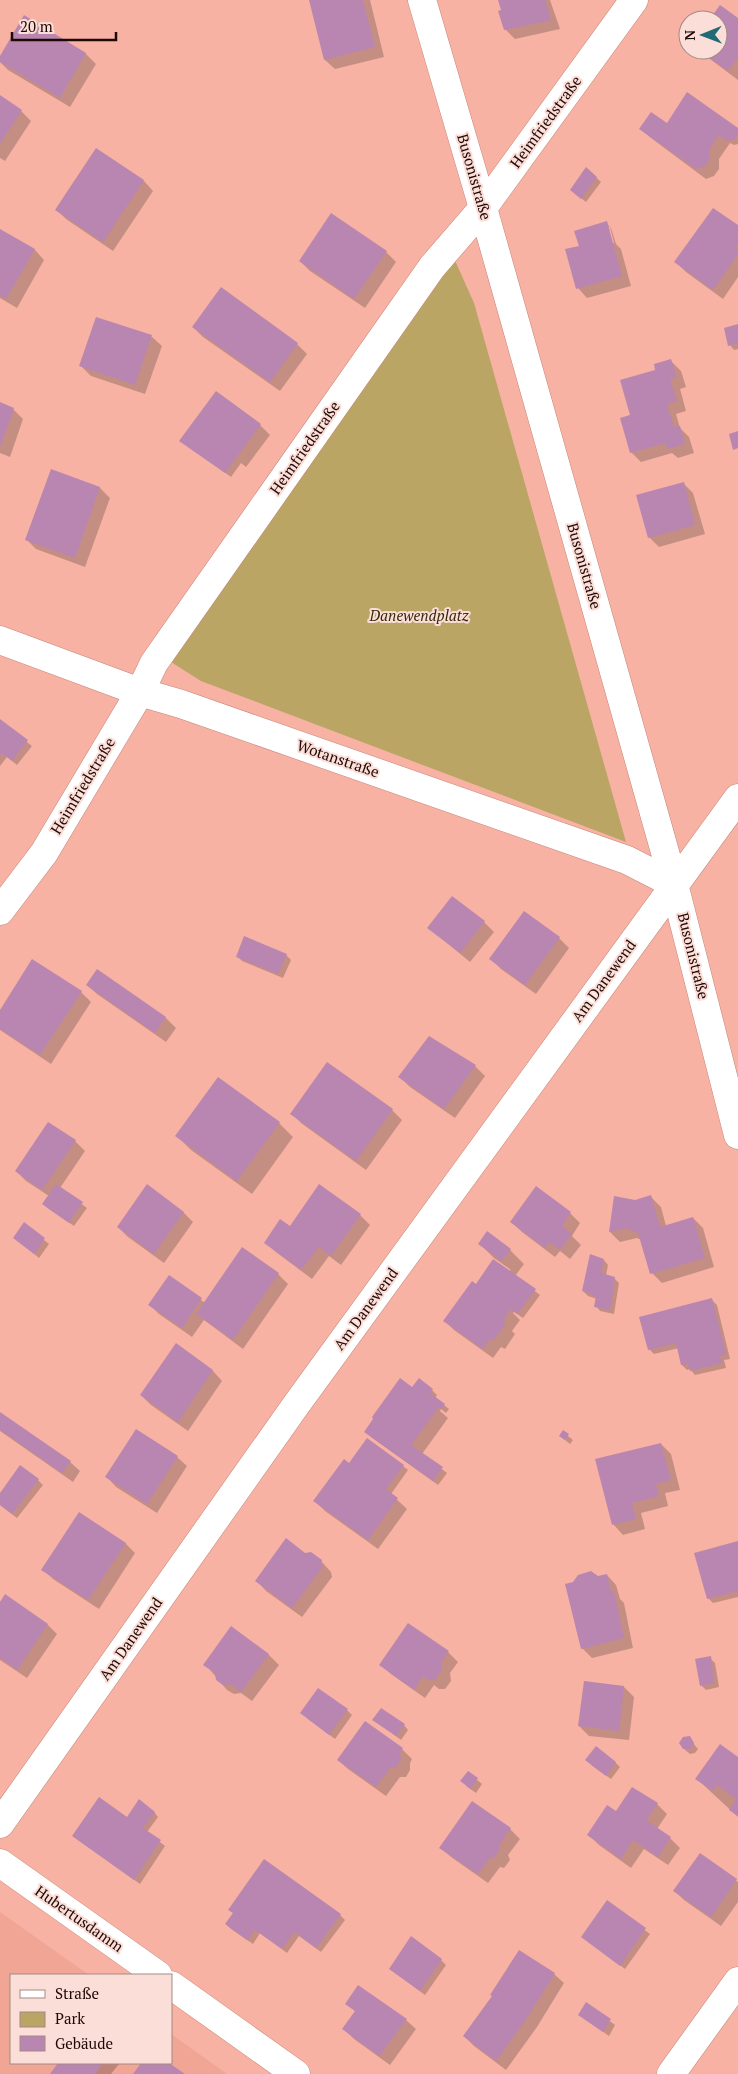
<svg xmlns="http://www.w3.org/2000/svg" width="738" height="2074" viewBox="0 0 738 2074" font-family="'PT Serif',serif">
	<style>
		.built { fill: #f0a595 }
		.green { fill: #baa565 }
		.shadow { fill: #0003; fill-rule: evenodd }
		.building { fill: #b886b0 }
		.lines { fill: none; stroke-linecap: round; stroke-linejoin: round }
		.minor-casing { stroke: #c68577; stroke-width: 29 }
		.tertiary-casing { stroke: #c68577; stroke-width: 29 }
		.minor { stroke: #fff; stroke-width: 28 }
		.tertiary { stroke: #fff; stroke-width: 28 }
		.labels { text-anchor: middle; stroke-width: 4; stroke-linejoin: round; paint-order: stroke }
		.street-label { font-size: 15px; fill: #200905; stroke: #fcded8 }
		.park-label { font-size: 15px; font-style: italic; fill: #322909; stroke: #fcded8 }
	</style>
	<rect width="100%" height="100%" fill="#f7b2a4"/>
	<path class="built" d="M0,1912l89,63h-78v88h160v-29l56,40h-227z"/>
	<path class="green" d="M453,256l21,47 152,539 -425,-161 -30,-19z"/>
	<path class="shadow" d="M311,0h59l14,57 -49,12 -10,-9z
		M499,0h51l10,29 -45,10 -10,-10 -2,-18z
		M24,17l62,37 10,10 -26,43 -62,-37 -8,-8v-4z
		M738,19v61l-40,-30h20v-30h-7z
		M0,97l21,14 10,10 -26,40 -5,-3z
		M641,129l97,1v14l-4,1 -4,-2 -11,16v10l-5,7 -8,3 -55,-41z
		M96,149l48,32 9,10 -40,60 -47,-32 -10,-10z
		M587,169l14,13 -15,20 -9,-7z
		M606,223l5,5 5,16 5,5 10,37 -44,12 -9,-10 3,-41zM607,227h3l4,16 -2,1z
		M738,227v50l-15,22 -37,-27 -10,-10z
		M0,230l35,20 9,10 -27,48 -17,-10z
		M386,252l10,10 -31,46 -55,-37 -10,-10z
		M96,319l56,18 10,9 -17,48 -54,-18 -10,-10z
		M738,325v24l-4,1 -4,-5z
		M193,327l104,17 10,10 -27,37 -77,-54z
		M671,361l10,10 5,16 -6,2 6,22 -10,3 4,14 9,9 5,16 -16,5 -6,-5 -31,9 -10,-10 25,-81z
		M0,404l13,5 10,10 -13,38 -10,-4z
		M260,425l10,10 -24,32 -5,-4 -10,14 -50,-36z
		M51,471l49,17 10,10 -25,69 -49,-18 -10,-10z
		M683,483l10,10 12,41 -46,13 -10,-10z
		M0,721l32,25 -15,19 -10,-8 -7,9z
		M484,922l10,10 -24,30 -41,-34z
		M559,938l10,10 -33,46 -35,-25 -10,-10z
		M286,955l5,5 -8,18 -41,-17 -4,-4z
		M97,970l69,48 10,10 -10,14 -69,-48 -10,-9z
		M81,992l10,10 -40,62 -51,-34v-18z
		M328,1064l64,46 10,10 -36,50 -65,-47 -9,-10z
		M475,1066l10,10 -30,42 -45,-31 -10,-10z
		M279,1123l14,14 -41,57 -61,-44 -14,-14z
		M75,1141l10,10 -25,37 27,20 -13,18 -25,-17 -5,-5 5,-8 -23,-15 -10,-10z
		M615,1197l20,4 16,-4 10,10 5,19 27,-8 10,10 11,39 -52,16 -10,-10 -11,-33 -4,-2 -17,4 -10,-10z
		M183,1212l10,10 -29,41 -36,-26 -10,-10z
		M570,1213l10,10 -8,13 9,9 -11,14 -10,-8 -5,6 -33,-25 -10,-10z
		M360,1215l10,10 -29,40 -12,-9 -17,23 -36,-27 -10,-10 24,-14z
		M24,1224l25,20 -10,14 -24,-20z
		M480,1244l30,6 14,14 -9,12 25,19 -17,23 -9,-6 -1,1 7,7 -8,11 3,3 -10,15 -4,-2 -8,11 -39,-28 -10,-10 32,-34 35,-16 -17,-12z
		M604,1260l4,5 -2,11 8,2 5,5 -5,31 -14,-3 -4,-5 1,-7 -9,-3 -5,-5z
		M278,1274l10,10 -45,65 -39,-29 -12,17 -33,-23 -9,-9 19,-29 36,27z
		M712,1300l5,5 13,54 -6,1 2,8 -31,7 -5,-6 -3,1 -5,-5 -3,-17 -25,6 -5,-5z
		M176,1345l37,26 9,10 -34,50 -37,-26 -10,-10z
		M412,1389l20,1 5,5 -2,3 14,11 -3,4 -5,-4 -1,2 8,7 -26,36 25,19 -9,12 -67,-48z
		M0,1413l70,49 10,9 -7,11 -73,-51z
		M563,1432l10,8 -3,4 -10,-8z
		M661,1444l10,10 9,36 -15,3 3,13 -27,7 4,16 -22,6 -9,-10 -17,-65z
		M177,1457l10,9 -30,47 -41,-26 -9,-10z
		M403,1466l5,4 -17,24 16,15 -29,40 -53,-38 -10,-10 40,-32z
		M38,1480l5,5 -26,33 -17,-13v-10z
		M125,1543l10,10 -36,56 -46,-30 -10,-10z
		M738,1543v54l-25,6 -5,-5z
		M305,1554l16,7 10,11 1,5 -30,40 -36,-26 -9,-10z
		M607,1575l9,10 4,14 4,4 9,45 -41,10 -10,-10 16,-71z
		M0,1604l48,21 9,9 -30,44 -27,-18z
		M231,1628l38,27 10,10 -27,36 -11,-8 -7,1 -7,-4 -22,-26z
		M448,1652l10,10 -8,11 1,8 -6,8h-6l-5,-4 -9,13 -34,-24 -10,-10z
		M710,1658l5,5 4,24 -13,3 -5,-5z
		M624,1687l10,10 -5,43 -40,-4 -10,-10z
		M347,1710l5,5 -17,24 -28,-21z
		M374,1720l30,5 4,5 -7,10z
		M365,1723l37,26 10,10 -2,4v7l-4,7h-6l-14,19 -38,-27 -10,-9z
		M689,1738l9,11 -3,4 -5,1 -6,-5z
		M738,1758v59l-41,-38z
		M615,1762l5,5 -9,12 -20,-14z
		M468,1772l14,12 -6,9 -10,-7z
		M633,1789l24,15 10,10 -10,15 13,9 10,10 -12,17 -24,-16 -13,19 -32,-23 -10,-10 28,-22z
		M154,1812l4,5 -11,15 18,14 -25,38 -67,-48 54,-17z
		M510,1829l10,10 -12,16 2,5 -6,8 -4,-1 -12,16 -37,-26 -10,-9z
		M700,1854l38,28v20l-17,24 -37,-26 -10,-10z
		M607,1902l43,32 -25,35 -42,-32z
		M230,1910l110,5 5,5 -24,32 -22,-16 -12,17 -27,-20 -7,11 -22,-15 -5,-5 8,-10z
		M441,1960l5,5 -21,30 -30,-22z
		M554,1974l10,9 -27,44 -31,43 -32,-24 -10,-10 29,-40z
		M347,2004l59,16 10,9 -26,36 -36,-26 -10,-10 12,-17z
		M587,2004l28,21 -6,11 -30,-21z
		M60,2063h58l1,1 -8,10h-59z"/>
	<path class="building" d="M309,0h54l12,47 -51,13z
		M498,0h47l6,20 -47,10 -6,-19 3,-1z
		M720,5l18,13v39l-10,14 -30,-21h20v-30h-9z
		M24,15l62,38 -26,45 -60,-36v-6z
		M687,92l51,36v6l-3,5 -7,2 -10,-6 -8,14v10l-6,8 -8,2 -57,-40 12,-17 16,11z
		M0,95l22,15 -22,34z
		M96,148l48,32 -41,62 -48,-32z
		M586,167l11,10 -16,22 -11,-9z
		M713,208l25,17v19l-3,4 3,3v3l-25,36 -39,-28z
		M331,213l56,38 -33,48 -55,-38z
		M607,221l15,55 -46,13 -11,-40 14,-3 -5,-15z
		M0,229l35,20 -29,50 -6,-4z
		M221,287l77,56 -28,39 -78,-55z
		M96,317l56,18 -17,50 -56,-19z
		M738,324v19l-10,3 -4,-18z
		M671,359l6,18 -7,2 7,22 -10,3 7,23 6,-1 5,18 -18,5 -2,-6 -35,10 -10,-35 10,-3 -10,-35 35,-10 -1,-6z
		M216,391l45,33 -36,49 -46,-32z
		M0,402l14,6 -14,39z
		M738,431v17l-5,2 -4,-16z
		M51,469l49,18 -25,71 -50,-18z
		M684,482l11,43 -47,13 -12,-43z
		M0,719l28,21 -16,21 -10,-8 -2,3z
		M452,896l33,25 -25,32 -33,-25z
		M524,911l36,26 -35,48 -36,-26z
		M244,936l43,18 -9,20 -42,-17z
		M32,959l50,32 -42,64 -40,-26v-19z
		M97,969l69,48 -11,16 -69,-48z
		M429,1036l47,29 -32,44 -46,-32z
		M327,1062l66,47 -37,52 -66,-47z
		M218,1077l62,45 -43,59 -62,-45z
		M48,1122l28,18 -34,50 -27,-19z
		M56,1184l27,18 -14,21 -27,-19z
		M147,1184l37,28 -30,42 -37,-27z
		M319,1184l42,30 -30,42 -12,-9 -18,23 -37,-27 16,-24 10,7z
		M536,1186l35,26 -9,14 10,8 -12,16 -11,-8 -4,6 -35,-26z
		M651,1195l9,32 33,-10 12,41 -55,16 -12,-41 -12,-5 -17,4 5,-36 21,4z
		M24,1222l21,16 -11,16 -21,-16z
		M487,1231l24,18 -9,12 -24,-17z
		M242,1247l37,26 -46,67 -37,-26z
		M590,1254l14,5 -3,14 14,4 -5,33 -16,-3 2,-11 -14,-5z
		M493,1259l43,30 -19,25 -6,-5 -8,12 3,2 -12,17 -3,-2 -8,11 -40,-28 29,-40 4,3z
		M169,1275l33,23 -20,30 -34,-23z
		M712,1298l14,56 -6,2 2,7 -32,8 -2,-7 -7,1 -5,-22 -28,7 -9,-33z
		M176,1343l37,27 -35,52 -38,-27z
		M400,1378l12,9 7,-9 14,11 -3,4 15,11 -4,5 -2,-2 -28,38 32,22 -10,14 -69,-49 9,-13 -1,-2z
		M0,1412l71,49 -9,12 -62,-43z
		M136,1429l42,27 -31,48 -42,-27z
		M563,1430l6,4 -4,6 -6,-4z
		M367,1438l37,27 -18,24 12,9 -30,42 -55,-39 31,-42 5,4z
		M661,1443l10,37 -15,4 3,12 -27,7 4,16 -24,6 -17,-66z
		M20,1465l19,14 -27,35 -12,-9v-12z
		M79,1512l47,31 -38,57 -47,-30z
		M286,1538l19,15 6,-1 11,8 -1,5 2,1 -31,42 -37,-27z
		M738,1541v50l-31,8 -13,-46z
		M591,1571l7,5 9,-2 4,18 3,-1 10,47 -43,11 -16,-65 8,-2 5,-7z
		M5,1594l43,30 -31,46 -17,-12v-56z
		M408,1623l41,28 -8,11v9l-6,9h-7l-5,-4 -9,14 -35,-25z
		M231,1626l38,28 -28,38 -11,-8 -7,1 -7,-5 -1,-7 -12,-8z
		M711,1656l3,27 -14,3 -5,-27z
		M584,1681l40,5 -5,45 -41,-5z
		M318,1688l30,21 -19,26 -29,-22z
		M381,1708l24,16 -9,12 -24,-16z
		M365,1721l38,27 -3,4 1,8 -5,7 -6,1 -14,19 -39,-27z
		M690,1736l4,7 -4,6h-7l-4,-6 4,-6z
		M720,1744l18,13v59l-9,-6 7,-11 -19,-14 -4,6 -18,-12z
		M596,1746l20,16 -10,14 -21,-16z
		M468,1771l10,7 -7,11 -11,-8z
		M632,1787l26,16 -12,17 25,17 -13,20 -25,-17 -12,19 -34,-24 20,-30 9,6z
		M99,1797l28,20 12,-18 16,13 -12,16 18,12 -27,40 -62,-44z
		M472,1801l39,27 -12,17 1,4 -6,9h-4l-12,16 -39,-26z
		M700,1853l37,26 -26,38 -38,-26z
		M264,1859l77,55 -25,34 -22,-16 -12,17 -27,-19 -8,10 -22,-16 8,-11 -5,-3z
		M607,1900l39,28 -26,38 -39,-29z
		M411,1936l31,23 -22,32 -31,-22z
		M519,1950l36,23 -28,45 -31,43 -33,-25 29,-40 -2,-1z
		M358,1985l49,34 -28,37 -37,-27 13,-18 -10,-7z
		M586,2002l25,17 -8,13 -25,-17z
		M58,2063h45l-8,11h-45z
		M141,2063h28l16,11h-52z"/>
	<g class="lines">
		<defs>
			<path id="minor" d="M422,0l61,208 191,676 64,251
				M0,640l140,52 41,12 446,156 47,24
				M0,911l44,-58 96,-161 14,-29 278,-396 51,-59 151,-208
				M0,1824l296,-419 442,-607
				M671,2074l67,-93"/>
			<path id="tertiary" d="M0,1863l158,112
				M171,1985l125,89"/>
		</defs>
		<use href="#minor" class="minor-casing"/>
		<use href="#tertiary" class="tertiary-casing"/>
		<use href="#minor" class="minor"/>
		<use href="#tertiary" class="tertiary"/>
	</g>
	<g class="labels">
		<g class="street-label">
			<text transform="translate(546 122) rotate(-54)" y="5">Heimfriedstraße</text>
			<text transform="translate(474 177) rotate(74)" y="5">Busonistraße</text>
			<text transform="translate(305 448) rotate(-55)" y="5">Heimfriedstraße</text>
			<text transform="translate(584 566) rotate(74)" y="5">Busonistraße</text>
			<text transform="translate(338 759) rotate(19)" y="5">Wotanstraße</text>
			<text transform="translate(83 786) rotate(-59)" y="5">Heimfriedstraße</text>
			<text transform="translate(693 956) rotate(76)" y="5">Busonistraße</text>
			<text transform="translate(604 981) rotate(-54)" y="5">Am Danewend</text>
			<text transform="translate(366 1309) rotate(-54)" y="5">Am Danewend</text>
			<text transform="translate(131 1639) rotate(-55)" y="5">Am Danewend</text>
			<text transform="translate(79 1919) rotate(35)" y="5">Hubertusdamm</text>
		</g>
		<g class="park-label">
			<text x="419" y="621">Danewendplatz</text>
		</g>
	</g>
	<rect x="10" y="1974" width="162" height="90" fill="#fcded8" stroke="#a48984"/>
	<rect x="20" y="1990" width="25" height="8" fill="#ffffff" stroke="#a48984"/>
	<text x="55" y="1999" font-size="15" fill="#200905">Straße</text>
	<rect x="20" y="2012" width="25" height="15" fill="#baa565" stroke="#a48984"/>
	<text x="55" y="2024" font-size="15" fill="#200905">Park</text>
	<rect x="20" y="2036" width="25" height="15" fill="#b886b0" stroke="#a48984"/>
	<text x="55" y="2049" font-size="15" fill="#200905">Gebäude</text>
	<g transform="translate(703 35) rotate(269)"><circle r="24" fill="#fcded8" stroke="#a48984"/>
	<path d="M0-4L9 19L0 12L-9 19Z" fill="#216976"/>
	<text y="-8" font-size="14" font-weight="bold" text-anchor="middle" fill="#200905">N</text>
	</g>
	<path d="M12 32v8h104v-8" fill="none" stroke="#200905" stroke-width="2.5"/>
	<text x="20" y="32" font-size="15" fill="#200905" stroke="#fcded8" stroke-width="4" paint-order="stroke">20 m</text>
</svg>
